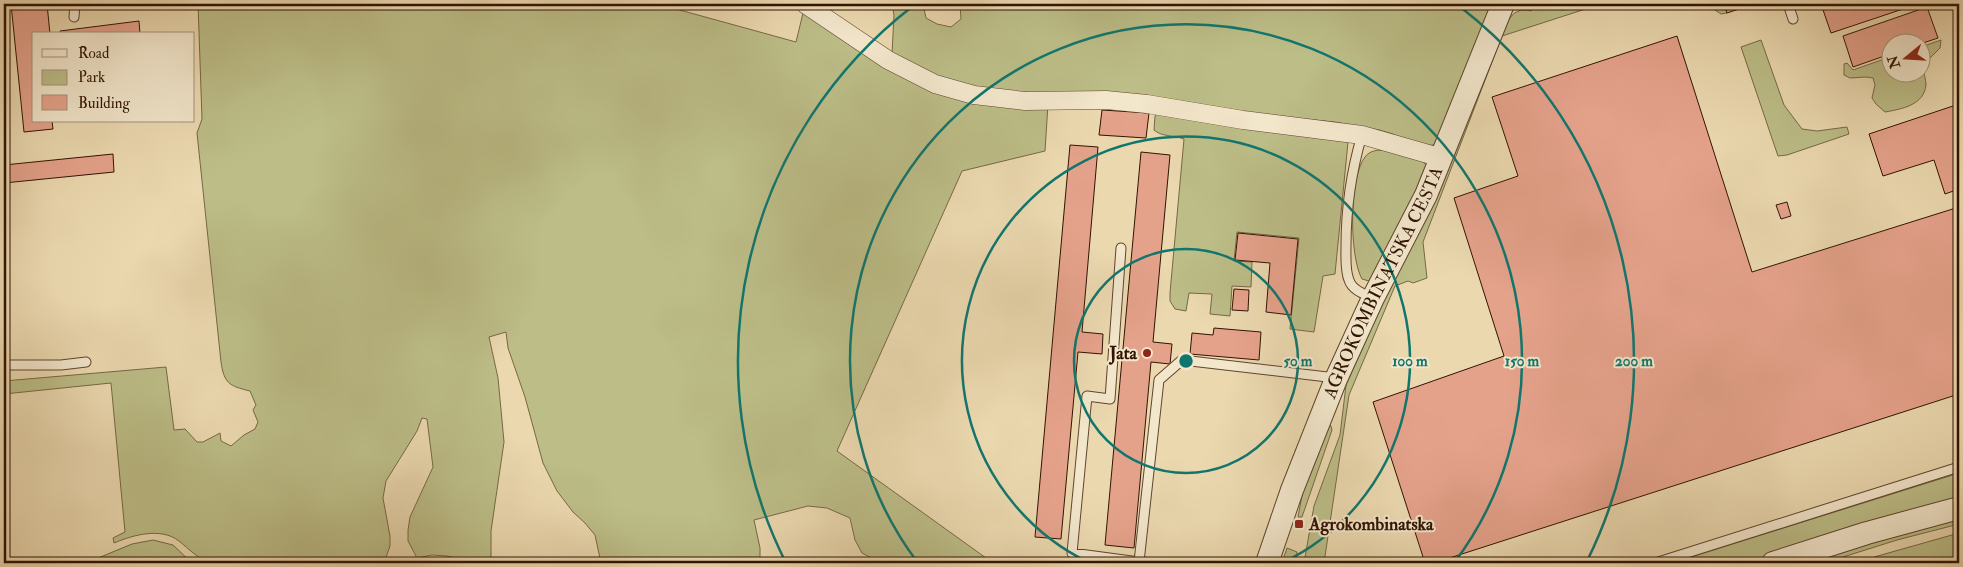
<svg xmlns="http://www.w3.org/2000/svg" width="1963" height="567" viewBox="0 0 1963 567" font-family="'IM FELL Double Pica',serif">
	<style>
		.green { fill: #bcbd87; stroke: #766844 }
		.building { fill: #e5a28b; stroke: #311302 }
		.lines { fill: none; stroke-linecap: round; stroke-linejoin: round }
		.service-casing { stroke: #60442d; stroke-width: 11 }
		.minor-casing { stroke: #60442d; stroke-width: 19 }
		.tertiary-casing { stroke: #60442d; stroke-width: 24 }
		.service { stroke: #f2e6cb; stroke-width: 9 }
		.minor { stroke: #f2e6cb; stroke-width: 18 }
		.tertiary { stroke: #f2e6cb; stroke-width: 22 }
		.ring { fill: none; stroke: #0f766e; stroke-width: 2.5 }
		.poi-dot { fill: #8f2418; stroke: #f2e6cb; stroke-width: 2 }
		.labels { text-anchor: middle; stroke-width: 4; stroke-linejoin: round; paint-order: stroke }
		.street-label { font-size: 18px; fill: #311302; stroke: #f2e6cb }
		.poi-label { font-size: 18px; font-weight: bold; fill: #311302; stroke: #f2e6cb; text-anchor: end }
		.centre { fill: #0f766e; stroke: #f2e6cb; stroke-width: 2.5 }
		.ring-label { font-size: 15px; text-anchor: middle; font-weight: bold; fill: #0f766e; stroke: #f2e6cb; stroke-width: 4; stroke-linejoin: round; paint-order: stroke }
	</style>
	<rect width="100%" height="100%" fill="#ebd8af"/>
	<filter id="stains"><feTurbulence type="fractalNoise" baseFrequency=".004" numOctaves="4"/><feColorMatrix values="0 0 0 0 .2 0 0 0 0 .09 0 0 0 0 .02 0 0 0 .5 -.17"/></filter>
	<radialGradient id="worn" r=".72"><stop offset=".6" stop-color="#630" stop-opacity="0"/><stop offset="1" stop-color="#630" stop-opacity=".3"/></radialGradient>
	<path class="green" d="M198,4h460l138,38 8,-33 93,63 151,32 -3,47 -83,20 -125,280 156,112h-112l-19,-10 -7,-13 -5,-22 -23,-10 -19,-2 -54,14 6,28v15h-159l-6,-28 -10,-12 -12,-11 -16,-21 -14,-28 -18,-66 -17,-49 -2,-16 -17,5 9,41 6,64 -13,89v27l-23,3 -21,-5 -15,-1 -15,3 -9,-17v-11l2,-13 23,-50 -6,-48 -5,-1 -5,13 -31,50 -3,17 7,38v10l-6,17h-173c-13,-4 -22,-14 -32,-22 -18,-14 -46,-6 -65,2l-1,-5 12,-6 -14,-149 -107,11v-13l162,-14 8,63 11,-1 12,13h6l17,-9 1,8 10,5 13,-11 11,-6 3,-7 -5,-12 3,-5 -6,-14c-21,-5 -26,-8 -29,-29l-24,-229 5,-14z
		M892,4h31l3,14 11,6 14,3 10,-8 -1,-15h534l-59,141 -19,1 -23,-12 -14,-4 -44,-8 -385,-37 -58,-31 2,-39z
		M1587,4h14l-99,32 -79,206 4,36 -14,5 -5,-2 -13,5 -46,109 -25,168h-20l10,-57 26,-71 6,-50 162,-364c5,-9 12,-13 23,-10l2,-4 30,3z
		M1706,4h18l3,9 -6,1z
		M1761,40l23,65 18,24 15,2 30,-4 2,7 -62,21 -9,1 -37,-109z
		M1941,40l-1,8 -17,17c0,7 3,14 3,20 -2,20 -24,24 -41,27l-9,-8 -4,-6 3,-13 -2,-7 -7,-1 -16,1 -6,-3v-11l3,-1 6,7 37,-13v15h30l1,-25z
		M1160,112l188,30 -13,132 -12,2 -9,56 -24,-3 9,-91 -62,-6 -3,29 18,1 -1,25 -19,-1 -2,30 -20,-2 2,-20 -23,-1 -3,18 -11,-2 -5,-8v-8l14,-154c-11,-4 -22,-2 -30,-9l1,-14z
		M1386,150c16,4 36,4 43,20l-54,108 -6,3 -7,-2c-13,-23 -13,-102 3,-122 5,-7 13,-7 21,-7z
		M1327,423l4,3 1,4 -30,87h-4l5,-27z
		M1959,473v27l-90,23 -122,40h-75z
		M1959,516v8l-62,16 -73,23h-25z
		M1959,533v30h-106z
		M153,540l20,5 19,18h-106l46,-19z
		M1287,548l10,4 -2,11h-13z"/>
	<path class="building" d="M11,4h36l3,30h-16v87h18l1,8 -29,3z
		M1724,4h30l-27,9z
		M1821,4h97l-87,29z
		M1927,7l11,31 -18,6 -30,-2v12l-37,13 -10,-31z
		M139,21l1,13h-79l-1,-3z
		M1677,36l75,236 207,-65v187l-525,169h-9l-52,-161 131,-46 -50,-158 64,-22 -26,-79z
		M1959,104v46h-2l2,7v32l-14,5 -11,-34 -51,16 -14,-42z
		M1102,110l47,3 -3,25 -47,-3z
		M1070,145l28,2 -16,185 21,2 -1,20 -24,-2 -17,187 -26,-2z
		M1141,152l29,3 -17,187 19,2 -2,20 -19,-2 -17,186 -29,-3z
		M113,154l1,18 -110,11v-18z
		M1787,202l4,14 -10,3 -5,-14z
		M1238,233l60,6 -7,76 -25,-3 4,-49 -35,-3z
		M1234,289l15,1 -1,21 -16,-1z
		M1214,328l47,4 -2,28 -69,-6 2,-21 21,2z"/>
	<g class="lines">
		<defs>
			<path id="service" d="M1788,4l5,15
				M74,17l1,-13
				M1362,135c-11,37 -16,73 -16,111 0,10 -1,25 3,34 3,10 15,14 24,18
				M1121,248l-11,151 -23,-3 -15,157 67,9 20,-182 23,-20 154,18
				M4,365h57l25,-3
				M1655,563l304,-96"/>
			<path id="minor" d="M805,4l83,56 47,24 39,11 51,6 81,-1 41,4 96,16 119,15 80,23"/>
			<g id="tertiary">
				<path id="s1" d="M1267,563l25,-73 44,-111 37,-81 53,-103 77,-191"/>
				<path d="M1773,563l94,-30 92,-25"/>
			</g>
		</defs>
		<use href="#service" class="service-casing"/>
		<use href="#minor" class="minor-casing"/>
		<use href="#tertiary" class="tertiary-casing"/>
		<use href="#service" class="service"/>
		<use href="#minor" class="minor"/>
		<use href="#tertiary" class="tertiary"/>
	</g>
	<g class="ring">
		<circle cx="1186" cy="361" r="112"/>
		<path d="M1090 563A224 224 0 1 1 1282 563"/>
		<path d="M918 563A336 336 0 1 1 1454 563"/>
		<path d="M785 561A448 448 0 0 1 913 6M1459 6A448 448 0 0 1 1587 561"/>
	</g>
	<g class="poi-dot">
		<circle cx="1147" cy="353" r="5"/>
		<rect x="1294" y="519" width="10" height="10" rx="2.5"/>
	</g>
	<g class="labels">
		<g class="street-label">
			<text dy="6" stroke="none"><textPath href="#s1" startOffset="304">AGROKOMBINATSKA CESTA</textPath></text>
		</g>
		<g class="poi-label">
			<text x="1137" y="359">Jata</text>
			<text x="1309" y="530" text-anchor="start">Agrokombinatska</text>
		</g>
	</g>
	<circle cx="1186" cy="361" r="8" class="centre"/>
	<g class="ring-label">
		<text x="1298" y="366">50 m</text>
		<text x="1410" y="366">100 m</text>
		<text x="1522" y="366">150 m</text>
		<text x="1634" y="366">200 m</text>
	</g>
	<rect width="1963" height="567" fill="none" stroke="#ebd8af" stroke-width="20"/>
	<rect x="5" y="5" width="1953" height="557" fill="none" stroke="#311302" stroke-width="2.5"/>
	<rect x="10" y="10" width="1943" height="547" fill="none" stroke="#311302"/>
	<rect x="32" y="32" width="162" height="90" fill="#f2e6cb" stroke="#a5927b"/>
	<rect x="42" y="49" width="25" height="8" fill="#f2e6cb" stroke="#a5927b"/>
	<text x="78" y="58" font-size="15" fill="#311302">Road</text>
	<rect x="42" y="70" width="25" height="15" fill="#bcbd87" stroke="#a5927b"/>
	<text x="78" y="82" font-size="15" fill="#311302">Park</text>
	<rect x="42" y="95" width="25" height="15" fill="#e5a28b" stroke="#a5927b"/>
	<text x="78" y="108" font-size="15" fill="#311302">Building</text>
	<g transform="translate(1906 58) rotate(252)"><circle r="24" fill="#f2e6cb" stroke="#a5927b"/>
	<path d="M0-4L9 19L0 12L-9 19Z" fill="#8f2418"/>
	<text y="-8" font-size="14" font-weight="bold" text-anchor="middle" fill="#311302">N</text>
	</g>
	<rect width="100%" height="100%" filter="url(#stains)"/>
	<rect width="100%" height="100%" fill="url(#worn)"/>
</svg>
